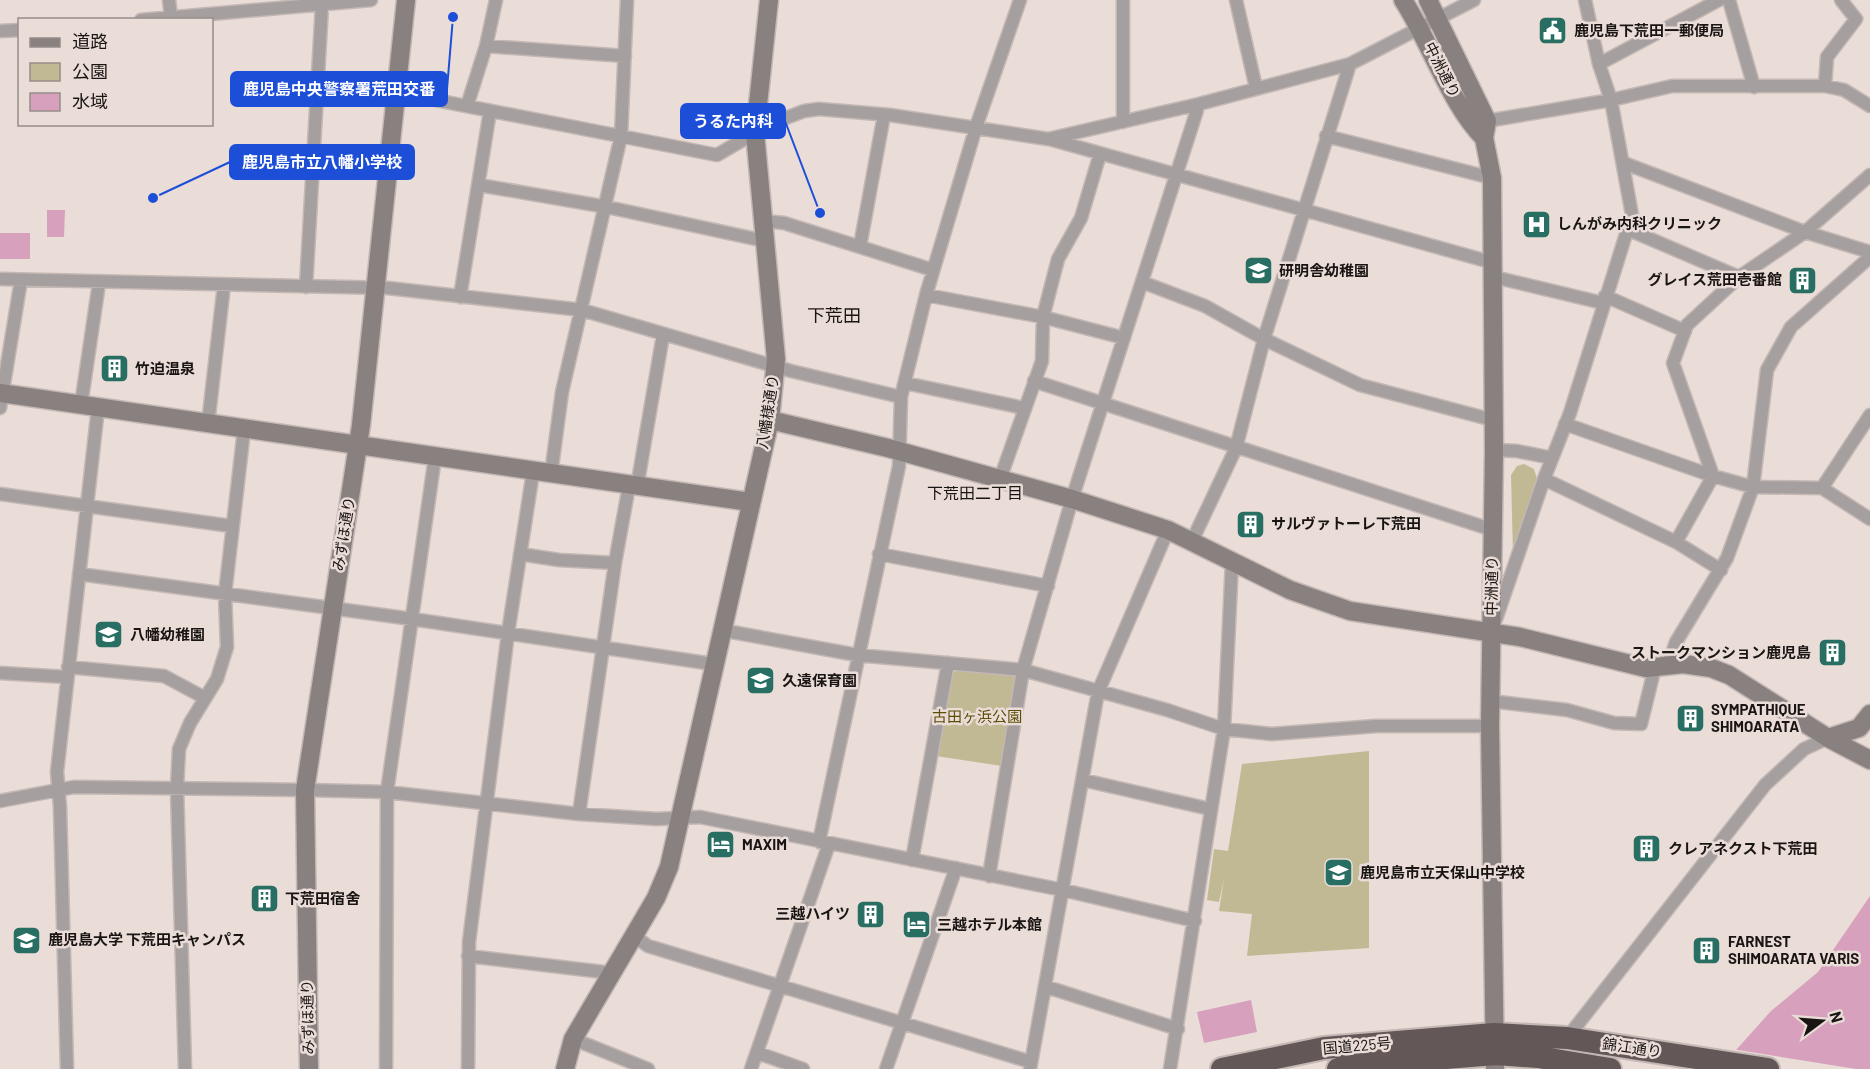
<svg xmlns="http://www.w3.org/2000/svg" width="1870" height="1069" viewBox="0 0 1870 1069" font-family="Barlow,'Noto Sans JP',sans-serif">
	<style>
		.green { fill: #c1b994 }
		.water { fill: #d7a1bd }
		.pier { fill: #eadcd7 }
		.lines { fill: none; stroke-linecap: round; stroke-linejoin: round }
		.street-casing { stroke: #c4b8b4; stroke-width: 15 }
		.secondary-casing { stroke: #c4b8b4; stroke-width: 21 }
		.highway-casing { stroke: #c4b8b4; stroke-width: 26 }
		.street { stroke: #a59f9f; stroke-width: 12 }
		.secondary { stroke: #898080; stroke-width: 18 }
		.highway { stroke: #635757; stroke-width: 22 }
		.labels { text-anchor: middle; stroke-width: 5; stroke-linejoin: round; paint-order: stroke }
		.poi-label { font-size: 15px; font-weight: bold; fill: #191513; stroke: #eadcd7; text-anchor: start }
		.street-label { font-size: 15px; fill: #191513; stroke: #eadcd7 }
		.park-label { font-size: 15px; fill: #5b4d06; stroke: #eadcd7 }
		.neighbourhood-label { font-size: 16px; fill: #191513; stroke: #eadcd7 }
		.quarter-label { font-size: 18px; fill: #191513; stroke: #eadcd7 }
		.leader { fill: none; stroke: #1d4ed8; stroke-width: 2 }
		.callout-dot { fill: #1d4ed8; stroke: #eadcd7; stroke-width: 2 }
		.callout { fill: #1d4ed8; stroke: #1d4ed8; stroke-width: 2 }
		.callout-label { font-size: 16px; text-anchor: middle; font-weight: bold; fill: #fff }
	</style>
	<rect width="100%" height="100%" fill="#eadcd7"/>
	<path class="green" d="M1524,464l10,5 3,10 -24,74 -2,-78 6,-9z
		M960,668l54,6 4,5 -16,87 -66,-10 16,-82z
		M1369,751v197l-122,8 5,-42 -33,-3 5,-32 -5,23 -12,-2 7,-51 14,2 14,-87z"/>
	<path class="water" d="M47,210h18l-1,27h-17z
		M0,233h30v26h-30z
		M1870,896v173h-157l23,-19 35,-39 47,-39z
		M1251,1000l6,32 -53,11 -7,-31z"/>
	<path class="pier" d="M1732,1049l124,20h-146z"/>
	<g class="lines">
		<defs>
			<path id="street" d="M169,0l2,17
				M1236,0l20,88
				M1729,0l25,87
				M141,20l230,-20
				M0,31l20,-1
				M486,46l139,10
				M1599,64l120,-64
				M318,77l399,78 53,-31 34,-13 15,-2 71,6 158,24 151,-35 151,-40 124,-64
				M1825,86l2,-29 29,-38 -15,-19
				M467,106l19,-60 10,-46
				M1487,121l124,-21 61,-14h153l19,4 26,16
				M1123,122v-122
				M1326,136l166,42
				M1049,139l445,124
				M1624,163l181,69 65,20
				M479,185l128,22 158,34
				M764,221l20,2 149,47
				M1627,229l112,48
				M860,246l24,-131
				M1494,277l109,26
				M0,279l388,9 194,22 209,61 110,26
				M1142,282l63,24 59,33 96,46 133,35
				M306,287l16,-282
				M926,295l117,22 81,21
				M1605,296l80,35
				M460,297l30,-186
				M1034,381l459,149
				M905,383l119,25
				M81,405l18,-122
				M0,408l21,-128
				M208,424l16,-139
				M1565,424l148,52 40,11 69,1 48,31
				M1494,450l23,1 35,7
				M551,474l11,-82 59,-256 6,-136
				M1000,479l42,-118 1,-44 15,-58 23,-41 19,-64
				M1544,479l132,63 45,28
				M637,487l26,-152
				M1822,488l48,-73
				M0,494l231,32
				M1192,541l44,-93 28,-109 86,-275
				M1676,542l37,-66 -40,-113 14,-38 52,-48 66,-45 65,-57
				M520,554l39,6 56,3
				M879,554l169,32
				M79,574l333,45 301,45
				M1496,619l48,-140 26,-66 62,-198 -21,-115 -12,-36 -14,-64
				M721,630l136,25 166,15 144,40 57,19 48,5 104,-8h114
				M1668,665l8,-23 51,-84 26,-71 14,-117 24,-43 79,-70
				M68,667l96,9 41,22
				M0,673l67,4
				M1490,701l77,9 47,13 27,1 14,-57
				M1083,780l127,29
				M0,801l74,-14 231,3 82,2 192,22 78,5 43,-2 363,73 132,31
				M579,814l36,-251 14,-77
				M819,842l80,-376 2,-69 25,-102 50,-168 44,-127
				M912,860l36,-197
				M989,876l34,-206 49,-171 127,-395
				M633,935l15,11 383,116
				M468,956l144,17
				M1047,987l131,42
				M1567,1038l198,-253 39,-36 24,-11
				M573,1039l75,30
				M758,1053l45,16
				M67,1069l-7,-262 -3,-35 41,-364
				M185,1069l-8,-281 2,-39 11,-26 27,-44 10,-32 -2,-53 19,-164
				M386,1069l1,-277 48,-335
				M468,1069l1,-127 39,-309 25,-161
				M751,1069l78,-225
				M886,1069l70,-201
				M1030,1069l68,-377 70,-162
				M1170,1069l54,-340 8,-168"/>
			<path id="secondary" d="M1403,0c27,42 48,105 81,138
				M1428,0l59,121 -3,17 8,40 2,272 -4,276 5,343
				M0,393l750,109
				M770,420l118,28 184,51 96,31 122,60 60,21 170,26 126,31 37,-4 28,4 18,7 99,63 42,22
				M1828,738l31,-10 11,-14
				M309,1069l-4,-279 56,-365 45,-425
				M565,1069l8,-30 83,-141 13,-31 101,-447 6,-61 -21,-226 14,-133"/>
			<path id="highway" d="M1222,1069l102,-21 170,-14 73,4 201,31
				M1338,1069l20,-4 138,-11 42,3 72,12"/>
		</defs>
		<use href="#street" class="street-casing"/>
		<use href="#secondary" class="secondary-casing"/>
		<use href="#highway" class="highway-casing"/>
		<use href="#street" class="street"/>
		<use href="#secondary" class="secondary"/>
		<use href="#highway" class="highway"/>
	</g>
	<defs>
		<symbol id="civic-square" viewBox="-11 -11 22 22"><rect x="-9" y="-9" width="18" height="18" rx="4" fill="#296e63" stroke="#eadcd7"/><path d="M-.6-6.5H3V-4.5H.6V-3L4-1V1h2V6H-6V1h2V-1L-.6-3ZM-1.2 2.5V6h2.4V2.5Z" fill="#fff"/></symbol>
		<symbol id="hospital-square" viewBox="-11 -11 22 22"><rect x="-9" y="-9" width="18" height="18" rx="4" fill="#296e63" stroke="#eadcd7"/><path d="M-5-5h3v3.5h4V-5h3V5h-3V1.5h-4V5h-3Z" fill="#fff"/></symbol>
		<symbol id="school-square" viewBox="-11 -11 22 22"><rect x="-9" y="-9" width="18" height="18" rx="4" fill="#296e63" stroke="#eadcd7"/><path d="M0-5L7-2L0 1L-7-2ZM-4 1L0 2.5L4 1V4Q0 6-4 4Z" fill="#fff"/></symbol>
		<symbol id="building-square" viewBox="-11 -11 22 22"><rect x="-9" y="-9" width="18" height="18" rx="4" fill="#296e63" stroke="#eadcd7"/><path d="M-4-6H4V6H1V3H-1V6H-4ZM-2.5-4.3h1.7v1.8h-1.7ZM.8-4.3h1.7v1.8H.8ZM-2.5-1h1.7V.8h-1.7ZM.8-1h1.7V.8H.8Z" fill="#fff"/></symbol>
		<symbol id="hotel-square" viewBox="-11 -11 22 22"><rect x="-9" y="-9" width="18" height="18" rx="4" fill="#296e63" stroke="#eadcd7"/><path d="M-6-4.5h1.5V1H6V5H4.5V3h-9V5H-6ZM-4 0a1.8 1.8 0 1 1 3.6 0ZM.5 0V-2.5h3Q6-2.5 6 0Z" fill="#fff"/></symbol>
		<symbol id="university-square" viewBox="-11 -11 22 22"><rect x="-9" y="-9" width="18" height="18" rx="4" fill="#296e63" stroke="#eadcd7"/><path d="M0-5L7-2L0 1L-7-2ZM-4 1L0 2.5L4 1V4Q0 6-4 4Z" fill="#fff"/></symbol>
	</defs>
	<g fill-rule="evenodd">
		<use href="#civic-square" x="1536" y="14" width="33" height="33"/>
		<use href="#hospital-square" x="1520" y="208" width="33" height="33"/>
		<use href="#school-square" x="1242" y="254" width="33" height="33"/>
		<use href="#building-square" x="1786" y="264" width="33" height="33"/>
		<use href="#building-square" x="98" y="352" width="33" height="33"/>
		<use href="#building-square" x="1234" y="508" width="33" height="33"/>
		<use href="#school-square" x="92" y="618" width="33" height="33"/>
		<use href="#building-square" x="1816" y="636" width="33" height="33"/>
		<use href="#school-square" x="744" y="664" width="33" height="33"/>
		<use href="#building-square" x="1674" y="702" width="33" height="33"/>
		<use href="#hotel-square" x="704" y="828" width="33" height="33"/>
		<use href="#building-square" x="1630" y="832" width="33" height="33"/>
		<use href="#school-square" x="1322" y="856" width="33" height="33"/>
		<use href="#building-square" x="248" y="882" width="33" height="33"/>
		<use href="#building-square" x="854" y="898" width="33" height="33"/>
		<use href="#hotel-square" x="900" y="908" width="33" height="33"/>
		<use href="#university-square" x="10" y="924" width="33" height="33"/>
		<use href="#building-square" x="1690" y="934" width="33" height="33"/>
	</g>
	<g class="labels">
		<g class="poi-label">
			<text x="1574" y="36">鹿児島下荒田一郵便局</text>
			<text x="1557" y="229">しんがみ内科クリニック</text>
			<text x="1279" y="276">研明舎幼稚園</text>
			<text x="1782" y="285" text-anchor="end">グレイス荒田壱番館</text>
			<text x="135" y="374">竹迫温泉</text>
			<text x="1271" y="529">サルヴァトーレ下荒田</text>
			<text x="130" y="640">八幡幼稚園</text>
			<text x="1811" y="658" text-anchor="end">ストークマンション鹿児島</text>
			<text x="782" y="686">久遠保育園</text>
			<text x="1711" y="715">SYMPATHIQUE<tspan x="1711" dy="17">SHIMOARATA</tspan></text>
			<text x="742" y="850">MAXIM</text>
			<text x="1668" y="854">クレアネクスト下荒田</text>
			<text x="1360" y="878">鹿児島市立天保山中学校</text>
			<text x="285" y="904">下荒田宿舍</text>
			<text x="850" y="919" text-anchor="end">三越ハイツ</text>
			<text x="937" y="930">三越ホテル本館</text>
			<text x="48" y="945">鹿児島大学 下荒田キャンパス</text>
			<text x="1728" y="947">FARNEST<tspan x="1728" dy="17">SHIMOARATA VARIS</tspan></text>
		</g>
		<g class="street-label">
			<text transform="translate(1442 70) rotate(63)" y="5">中洲通り</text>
			<text transform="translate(768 412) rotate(-81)" y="5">八幡様通り</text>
			<text transform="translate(344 534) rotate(-81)" y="5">みずほ通り</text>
			<text transform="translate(1492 586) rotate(-89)" y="5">中洲通り</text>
			<text transform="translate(308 1017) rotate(-91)" y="5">みずほ通り</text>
			<text transform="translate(1357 1046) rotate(-5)" y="5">国道225号</text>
			<text transform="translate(1632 1048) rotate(8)" y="5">錦江通り</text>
		</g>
		<g class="park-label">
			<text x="977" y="722">古田ヶ浜公園</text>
		</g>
		<g class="neighbourhood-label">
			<text x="975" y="499">下荒田二丁目</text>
		</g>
		<g class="quarter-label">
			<text x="834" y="322">下荒田</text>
		</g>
	</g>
	<path class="leader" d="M453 17L447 89M820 213L785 121M153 198L230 162"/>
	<g class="callout-dot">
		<circle cx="453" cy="17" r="6"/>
		<circle cx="820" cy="213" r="6"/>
		<circle cx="153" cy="198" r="6"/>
	</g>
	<g class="callout">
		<rect x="231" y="72" width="216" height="34" rx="6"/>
		<rect x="681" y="104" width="104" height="34" rx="6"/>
		<rect x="230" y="145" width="184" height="34" rx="6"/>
	</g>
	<g class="callout-label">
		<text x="339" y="95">鹿児島中央警察署荒田交番</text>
		<text x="733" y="127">うるた内科</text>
		<text x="322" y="168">鹿児島市立八幡小学校</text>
	</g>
	<rect x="18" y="18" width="195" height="108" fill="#eadcd7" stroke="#968c89" stroke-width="1.5"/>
	<rect x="30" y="38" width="30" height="9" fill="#898080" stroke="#968c89" stroke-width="1.5"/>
	<text x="72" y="48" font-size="18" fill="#191513">道路</text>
	<rect x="30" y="63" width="30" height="18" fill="#c1b994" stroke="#968c89" stroke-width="1.5"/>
	<text x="72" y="78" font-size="18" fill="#191513">公園</text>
	<rect x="30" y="93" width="30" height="18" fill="#d7a1bd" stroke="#968c89" stroke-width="1.5"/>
	<text x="72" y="108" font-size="18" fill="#191513">水域</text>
	<g transform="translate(1822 1021) rotate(74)" stroke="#eadcd7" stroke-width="4.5" paint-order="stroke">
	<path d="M0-4.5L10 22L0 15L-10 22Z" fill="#191513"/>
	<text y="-9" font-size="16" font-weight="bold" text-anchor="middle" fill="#191513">N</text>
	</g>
</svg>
